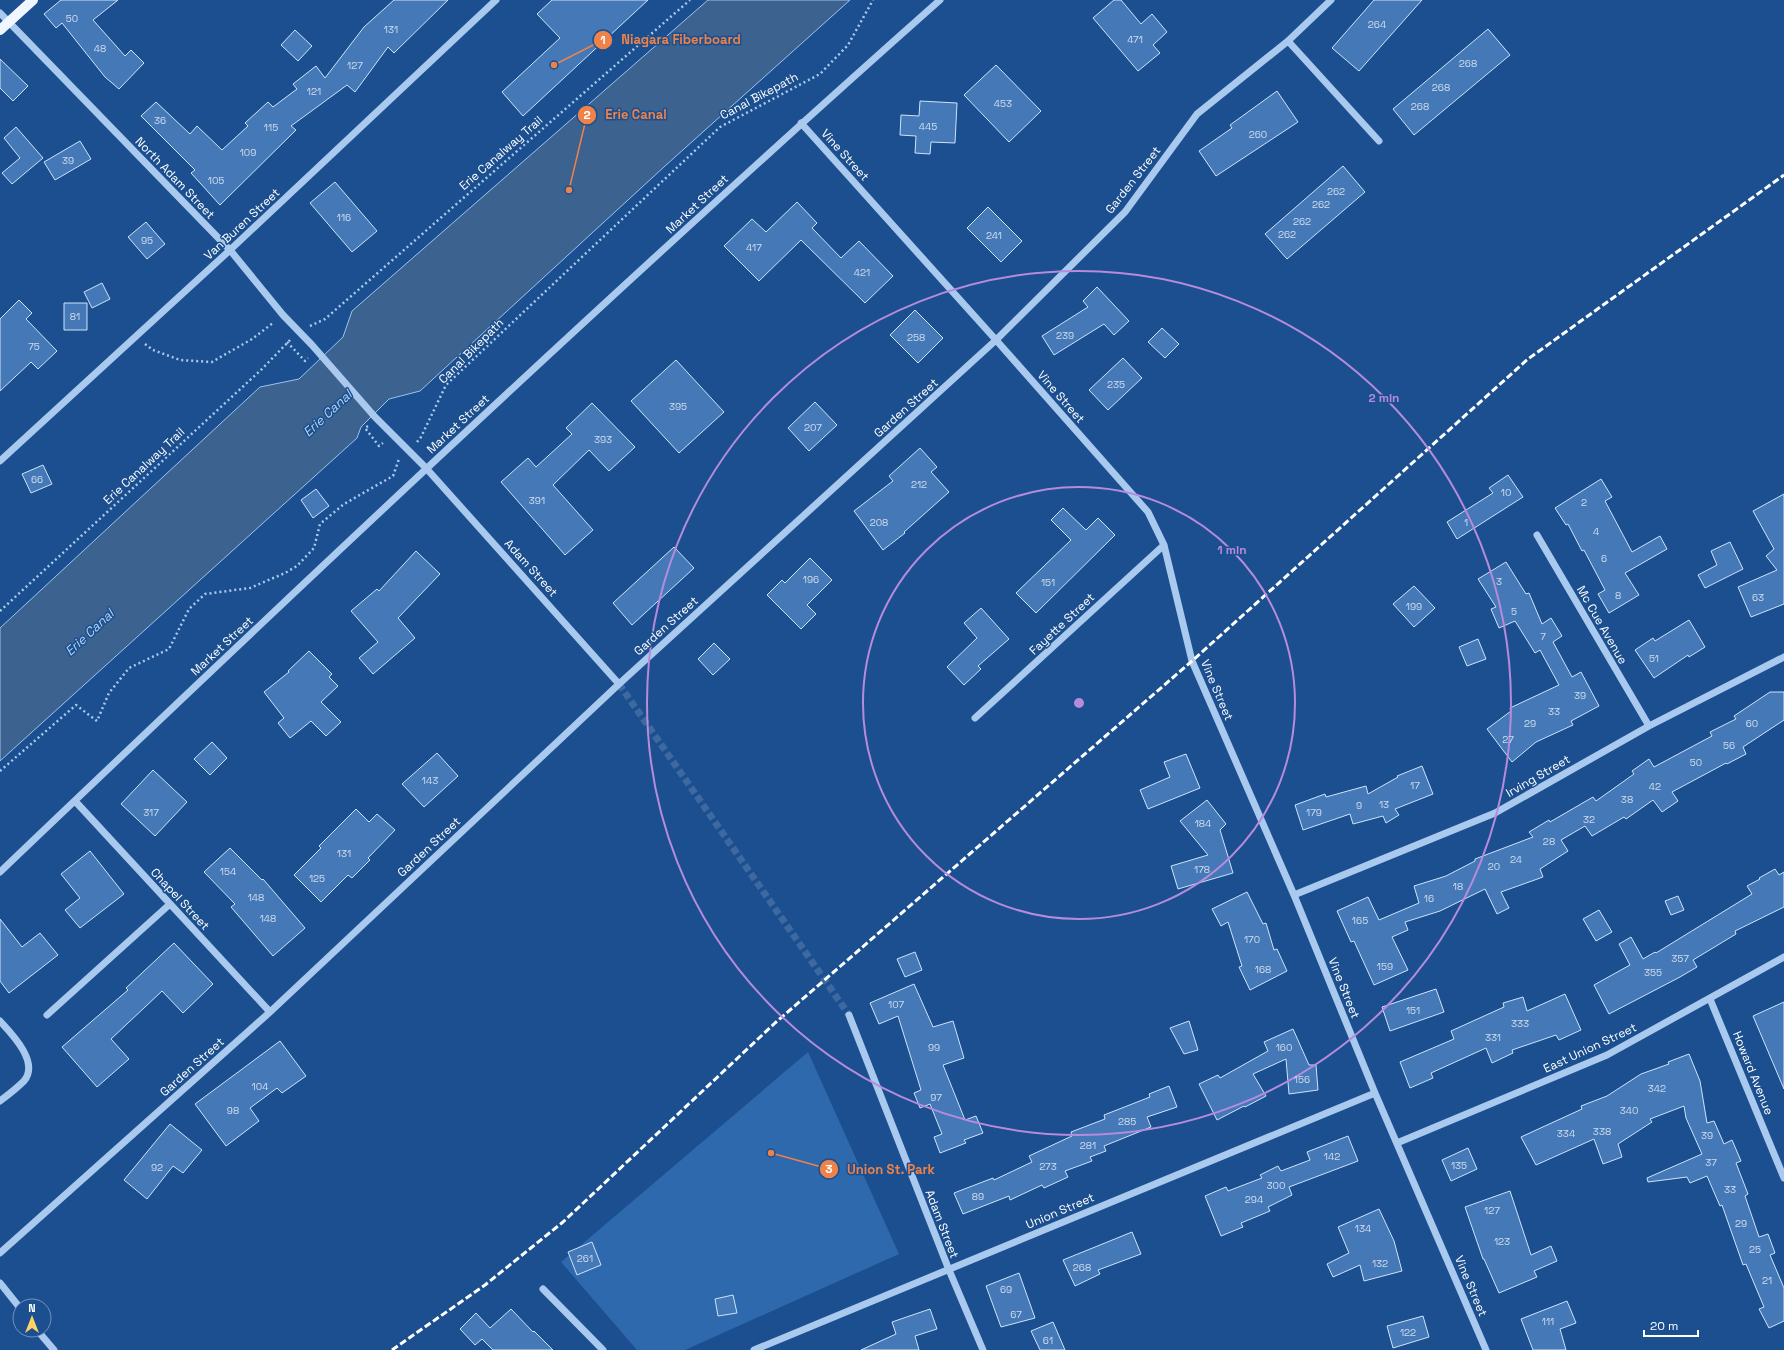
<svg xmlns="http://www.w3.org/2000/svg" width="1784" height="1350" viewBox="0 0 1784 1350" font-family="'Space Grotesk',sans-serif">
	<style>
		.green { fill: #2e69ad }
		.water { fill: #3c6290; stroke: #9cc4f0 }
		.building { fill: #4478b7; stroke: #cfe3fa }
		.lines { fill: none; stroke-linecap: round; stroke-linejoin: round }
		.minor-tunnel { stroke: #3d69a0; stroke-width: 7; stroke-dasharray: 7 3.5; stroke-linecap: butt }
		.path { stroke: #a9c9ee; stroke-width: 2.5; stroke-dasharray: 2 3; stroke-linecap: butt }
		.minor { stroke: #a9c9ee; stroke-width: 7 }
		.major { stroke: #f0f6ff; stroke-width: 10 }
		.rail { stroke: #fff; stroke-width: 3; stroke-dasharray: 7 3; stroke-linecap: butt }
		.ring { fill: none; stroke: #b68bdc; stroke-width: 2 }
		.labels { text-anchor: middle; stroke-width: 3; stroke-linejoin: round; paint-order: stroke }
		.number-label { font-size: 10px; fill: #d0dded }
		.street-label { font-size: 12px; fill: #fff; stroke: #1b4f8f }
		.water-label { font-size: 13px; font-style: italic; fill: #b5d3f5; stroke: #1b4f8f }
		.centre { fill: #b68bdc; stroke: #1b4f8f; stroke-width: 2 }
		.ring-label { font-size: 12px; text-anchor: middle; font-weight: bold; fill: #b68bdc; stroke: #1b4f8f; stroke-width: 3; stroke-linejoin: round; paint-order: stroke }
		.leader { fill: none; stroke: #ee8249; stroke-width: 1.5 }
		.callout-dot { fill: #ee8249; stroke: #1b4f8f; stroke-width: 1.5 }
		.mark-label { font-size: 12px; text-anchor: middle; font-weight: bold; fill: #fff }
		.callout-label { font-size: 13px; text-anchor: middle; font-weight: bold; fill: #ee8249; stroke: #1b4f8f; stroke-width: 3; stroke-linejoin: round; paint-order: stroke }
	</style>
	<rect width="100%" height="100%" fill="#1b4f8f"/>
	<path class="green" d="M808,1052l91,202 -214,96h-48l-76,-88z"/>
	<path class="water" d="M708,0h142l-185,166 -245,225 -31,8 -28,28 -4,11 -357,323v-133l260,-241 39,-8 44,-42 9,-26z"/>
	<path class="building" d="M61,0h57l-25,20 32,36 6,-6 13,13 -25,26 -14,-12 -43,-54 -6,5 -12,-14z
		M394,0h54l-54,53 -6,-6 -33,45 -8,-7 -56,41 5,4 -76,75 -29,-32 4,-3 -54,-54 15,-14 34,32 7,-8 25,24 26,-24 -3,-3 23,-21 5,5 24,-18 -4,-5 23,-18 9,12 39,-51z
		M552,0h96l-125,116 -21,-24 58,-54 -23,-24z
		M1114,0h7l20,24 11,-10 15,18 -14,13 7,8 -22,18 -45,-53z
		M1374,0h48l-63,71 -27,-23z
		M1488,29l22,26 -96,80 -21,-26z
		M295,30l17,16 -14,15 -17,-16z
		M0,59l28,27 -15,15 -13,-13z
		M996,65l45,46 -32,31 -45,-47z
		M1277,91l21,31 -82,54 -17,-25 33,-23 -2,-3z
		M920,101l37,2 -2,40 -24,-1 -1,12 -15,-1 1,-17 -16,-1 1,-20 18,1z
		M16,127l27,31 -31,26 -10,-11 18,-15 -16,-20z
		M80,141l11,18 -36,21 -11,-18z
		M1343,166l22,26 -78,67 -22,-25z
		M335,182l42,49 -25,21 -42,-49z
		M797,202l20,21 -5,5 29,30 18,-17 34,35 -28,27 -64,-63 -42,41 -35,-35 28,-27 14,13z
		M988,207l34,34 -21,21 -34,-34z
		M146,222l19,22 -18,15 -19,-22z
		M102,283l8,16 -18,9 -8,-16z
		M1097,287l32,34 -15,14 -10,-11 -50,31 -12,-19 46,-29 -5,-6z
		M19,300l13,13 -6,6 31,32 -19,18 -7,-7 -31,29v-72z
		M64,303h23v27h-23z
		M915,310l28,28 -25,25 -28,-28z
		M1162,328l17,16 -14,14 -17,-16z
		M1123,358l19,20 -34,32 -19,-20z
		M676,360l48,52 -45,41 -48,-52z
		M815,402l22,23 -28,26 -21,-23z
		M592,403l43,44 -26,24 -20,-21 -36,35 40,45 -28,25 -64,-73 27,-24 8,9 36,-33 -6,-6z
		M920,448l17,19 -6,5 18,20 -45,40 1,1 -22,17 -29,-39 39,-30 -4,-5z
		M43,465l9,19 -21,9 -9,-19z
		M1508,475l15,22 -66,42 -10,-17 46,-29 -4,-5z
		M1601,479l11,18 -7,4 27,51 28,-16 7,13 -42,24 14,22 -30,18 -11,-19 7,-4 -21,-40 -2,1 -14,-27 -2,1 -11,-17z
		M316,489l13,17 -16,12 -12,-18z
		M1784,494v110l-33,13 -13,-30 39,-17 -11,-14 8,-7 -21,-38z
		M1063,508l23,22 12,-12 17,17 -79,78 -20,-20 55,-53 -20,-20z
		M1730,542l13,27 -38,19 -7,-13 19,-10 -6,-14z
		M674,547l20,21 -62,57 -19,-22z
		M416,551l24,23 -42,44 17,20 -42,36 -14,-16 19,-16 -27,-31 26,-22 2,2z
		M810,558l22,22 -25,25 9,9 -15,15 -34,-34 15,-15 3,3z
		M1506,562l20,32 3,-1 13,31 9,-6 11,18 -9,6 19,35 9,-5 18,34 -28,15 2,4 -37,17 -24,20 -25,-33 24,-18 -1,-3 49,-23 -19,-35 -5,3 -20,-32 -16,7 -8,-19 5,-2 -18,-28z
		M1414,586l21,22 -21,19 -21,-23z
		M981,608l28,31 -31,27 3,3 -17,16 -17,-18 30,-29 -13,-15z
		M1689,620l16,27 -16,10 -1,-2 -34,23 -19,-28 18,-12 2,3z
		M1478,639l8,20 -19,7 -8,-19z
		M714,643l16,16 -17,16 -15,-16z
		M309,651l23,23 -3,3 9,9 -17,16 20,20 -15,14 -15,-15 -21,17 -12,-15 6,-5 -20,-26 25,-20 -1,-1z
		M1770,692h14v28l-41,27 3,7 -19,10 -1,-1 -54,29 6,9 -16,11 -9,-12 -27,19 -2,-2 -32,19 -7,-10 -24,14 7,11 -28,18 3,8 -42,15 8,16 -12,6 -12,-25 -45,22 -35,11 3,8 -16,7 16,33 -34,15 -20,-44 -3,1 -14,-31 31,-14 11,23 40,-17 -5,-17 32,-10 29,-15v-2l58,-22 -4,-5 20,-12 1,2 43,-25 3,4 38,-27 -2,-3 17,-12 5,8 58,-31 -2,-4 26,-13 -2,-3z
		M212,742l15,16 -17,17 -16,-16z
		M437,753l21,23 -34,31 -22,-23z
		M1186,754l14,34 -52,21 -8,-19 30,-13 -6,-15z
		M1422,766l11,28 -38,15 4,6 -13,8 -3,-7 -30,8 -3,-10 -47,16 -8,-25 30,-11 1,3 40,-11 2,8 30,-17 -1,-1z
		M153,770l34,32 -32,34 -34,-32z
		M1207,800l19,24 -6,6 13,43 -55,16 -7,-23 37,-11 -28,-34z
		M356,809l13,13 8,-8 18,16 -27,28 2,2 -18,18 -4,-3 -27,27 -27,-27 27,-27 -2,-2z
		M230,848l32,32 1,-1 42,49 -32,28 -42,-49 4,-3 -31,-32z
		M90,851l34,43 -44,34 -15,-18 15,-12 -19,-24z
		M1775,869l4,6 5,-3v35l-49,24 1,3 -43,26 4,7 -17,10 -71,37 -15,-29 36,-20 -11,-21 12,-7 12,22 12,-7 1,1 96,-59 -5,-8 13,-7 -1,-1z
		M1247,892l16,32 3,-1 8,27 3,-1 10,22 -37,19 -11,-23 3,-1 -14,-44 -7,4 -9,-17z
		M1678,896l6,14 -13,5 -6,-14z
		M1599,910l13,22 -16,9 -13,-22z
		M0,919l22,28 18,-14 18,22 -49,38 -9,-12z
		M174,943l39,41 -30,29 -21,-22 -51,48 18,20 -32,28 -35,-40 66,-57 -2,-2z
		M915,952l7,18 -17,7 -8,-18z
		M914,984l19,43 20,-6 11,37 -21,7 22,55 11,-4 7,17 -19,7 2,3 -26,10 -6,-16 8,-3 -12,-30 -10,4 -6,-15 7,-3 -23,-74 -19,8 -9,-21z
		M1436,989l8,23 -54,19 -8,-24z
		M1565,994l16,36 -22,10 -3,-5 -44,15 1,3 -21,10 -6,-15 -55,25 2,5 -23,10 -10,-26 54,-23 -3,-8 53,-24 -1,-4 20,-6 4,14z
		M1784,1002v87l-31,-73z
		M1189,1021l9,29 -14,4 -14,-26z
		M1293,1029l16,36h7l2,25 -29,4 -3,-35 -33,15 13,22 -21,11 -1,-1 -27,14 -18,-36 19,-9 2,3 48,-27 -4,-9z
		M280,1041l26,35 -24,17 -5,-5 -27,20 9,13 -33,25 -31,-42z
		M1689,1054l11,27 7,42 7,-2 10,23 8,-4 9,21 -5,2 12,31 -3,2 14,41 9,-3 7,19 -5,2 14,33v33l-15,7 -10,-19 5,-2 -18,-43 -3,1 -21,-60 -2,1 -13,-30 -17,7 -3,-6 -39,5 -1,-4 55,-24 -16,-36 -2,-12 -34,13 2,3 -34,22 4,13 -19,7 -9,-25 -58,26 -15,-28 61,-28 -1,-3 26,-10 34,-22 28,-10 -1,-2z
		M1169,1086l8,21 -30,10 4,10 -47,19 2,5 -16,6 2,4 -27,10 3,6 -24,11 -2,-3 -32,15 -1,-4 -46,18 -9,-21 39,-15 1,2 38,-18 -3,-6 43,-20 -1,-4 34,-13 -1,-4 46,-18 -1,-3z
		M170,1124l32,26 -19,23 -10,-7 -26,33 -23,-19z
		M1348,1136l10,25 -69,26 3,8 -24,12 2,4 -29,12 2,4 -22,9 -16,-40 21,-9 2,4 34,-13 -2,-3 18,-9 3,5 29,-11 -3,-8z
		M1468,1148l9,21 -26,12 -9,-21z
		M1510,1191l21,64 20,-9 6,15 -23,10 3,6 -38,16 -15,-34h-1l-18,-52z
		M1379,1209l15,32 8,30 -38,10 -4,-16 -27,12 -6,-13 22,-11 -11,-26z
		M1132,1232l9,22 -43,16 2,4 -25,12 -12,-26z
		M592,1242l9,23 -24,10 -9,-23z
		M1019,1273l16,45 -34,9 -15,-41z
		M733,1295l4,18 -19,3 -3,-17z
		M1567,1301l9,22 -16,6 6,21h-33l-12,-31z
		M511,1309l22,23 1,-1 19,19h-60l-11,-11 -7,6 -15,-16 16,-16 14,15z
		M930,1309l7,20 -22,7 4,14h-58l35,-16 -4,-12z
		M1423,1316l6,21 -36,11 -6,-22z
		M1053,1322l12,28h-25l-9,-19z"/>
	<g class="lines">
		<path class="minor-tunnel" d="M619,684l230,331"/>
		<path class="path" d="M310,326l15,-7 365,-319
			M287,342l18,19 3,-3
			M145,344l8,6 27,10 32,2 40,-23 21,-16
			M368,426l-3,2 14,18 4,-3
			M417,442l4,-5 25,-52 274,-258 100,-53 28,-29 25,-45
			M0,611l262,-242 29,-30
			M0,771l76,-66 21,16 12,-28 20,-25 40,-19 20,-40 16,-15 45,-6 35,-15 12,-7 17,-18 6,-24 24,-20 49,-28 6,-17"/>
		<path class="minor" d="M0,13l230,237 53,65 29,30 63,72 51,51 193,216
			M1288,41l91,100
			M801,123l195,217 152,172 16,33 28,116 102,234 81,198 111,257
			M0,461l230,-211 266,-250
			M1537,535l112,191
			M975,718l189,-173
			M75,801l195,211
			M0,872c309,-295 620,-588 940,-872
			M1294,895l201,-82 154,-87 135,-69
			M1710,999l74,179
			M47,1015l123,-111
			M849,1015l100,255 34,80
			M0,1021c11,12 40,41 24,60 -7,7 -16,14 -24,20
			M1397,1143l210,-88 177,-98
			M0,1253l270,-241 349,-328 377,-344 129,-128 72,-98 91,-73 43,-41
			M0,1283l20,25
			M543,1289l60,61
			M37,1330l17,20
			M754,1350l621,-257"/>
		<path class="major" d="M0,30l33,-30"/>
		<path class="rail" d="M392,1350l93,-65 78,-63 212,-199 417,-362 336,-302 256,-184"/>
	</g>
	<g class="ring">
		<circle cx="1079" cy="703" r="216"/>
		<circle cx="1079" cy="703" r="432"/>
	</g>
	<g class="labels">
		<g class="number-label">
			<text x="72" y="22">50</text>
			<text x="1377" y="28">264</text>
			<text x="391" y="33">131</text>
			<text x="1135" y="43">471</text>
			<text x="100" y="52">48</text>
			<text x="1468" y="67">268</text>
			<text x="355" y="69">127</text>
			<text x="1441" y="91">268</text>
			<text x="314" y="95">121</text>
			<text x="1003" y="107">453</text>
			<text x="1420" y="110">268</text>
			<text x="160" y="124">36</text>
			<text x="928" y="130">445</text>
			<text x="271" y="131">115</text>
			<text x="1258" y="138">260</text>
			<text x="248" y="156">109</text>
			<text x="68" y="164">39</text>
			<text x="216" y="184">105</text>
			<text x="1336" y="195">262</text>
			<text x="1321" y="208">262</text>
			<text x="344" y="221">116</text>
			<text x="1302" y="225">262</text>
			<text x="1287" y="238">262</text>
			<text x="994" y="239">241</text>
			<text x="147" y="244">95</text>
			<text x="754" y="251">417</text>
			<text x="862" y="276">421</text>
			<text x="75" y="320">81</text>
			<text x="1065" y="339">239</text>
			<text x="916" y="341">258</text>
			<text x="34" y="350">75</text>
			<text x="1116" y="388">235</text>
			<text x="678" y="410">395</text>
			<text x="813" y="431">207</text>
			<text x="603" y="443">393</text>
			<text x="37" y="483">66</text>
			<text x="919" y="488">212</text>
			<text x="1506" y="496">10</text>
			<text x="537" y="504">391</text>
			<text x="1584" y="506">2</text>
			<text x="879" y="526">208</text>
			<text x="1466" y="526">1</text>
			<text x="1596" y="535">4</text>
			<text x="1604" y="562">6</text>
			<text x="811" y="583">196</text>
			<text x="1499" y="585">3</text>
			<text x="1048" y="586">151</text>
			<text x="1618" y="599">8</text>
			<text x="1758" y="601">63</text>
			<text x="1414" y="610">199</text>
			<text x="1514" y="615">5</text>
			<text x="1543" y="640">7</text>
			<text x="1654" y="662">51</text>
			<text x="1580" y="699">39</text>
			<text x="1554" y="715">33</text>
			<text x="1530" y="727">29</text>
			<text x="1752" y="727">60</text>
			<text x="1508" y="743">27</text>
			<text x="1729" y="749">56</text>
			<text x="1696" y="766">50</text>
			<text x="430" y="784">143</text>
			<text x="1415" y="789">17</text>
			<text x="1655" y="790">42</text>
			<text x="1627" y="803">38</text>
			<text x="1384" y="808">13</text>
			<text x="1359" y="809">9</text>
			<text x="151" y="816">317</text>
			<text x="1314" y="816">179</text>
			<text x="1589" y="823">32</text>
			<text x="1203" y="827">184</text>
			<text x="1549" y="845">28</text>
			<text x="344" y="857">131</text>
			<text x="1516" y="863">24</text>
			<text x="1494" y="870">20</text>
			<text x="1202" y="873">178</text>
			<text x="228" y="875">154</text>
			<text x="317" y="882">125</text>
			<text x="1458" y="890">18</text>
			<text x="256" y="901">148</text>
			<text x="1429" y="902">16</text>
			<text x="268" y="922">148</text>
			<text x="1360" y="924">165</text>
			<text x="1252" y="943">170</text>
			<text x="1680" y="962">357</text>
			<text x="1385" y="970">159</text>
			<text x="1263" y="973">168</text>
			<text x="1653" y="976">355</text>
			<text x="896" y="1008">107</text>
			<text x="1413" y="1014">151</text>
			<text x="1520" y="1027">333</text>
			<text x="1493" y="1041">331</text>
			<text x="934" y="1051">99</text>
			<text x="1284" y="1051">160</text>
			<text x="1302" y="1083">156</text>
			<text x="260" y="1090">104</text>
			<text x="1657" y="1092">342</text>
			<text x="936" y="1101">97</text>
			<text x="233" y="1114">98</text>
			<text x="1629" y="1114">340</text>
			<text x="1127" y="1125">285</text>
			<text x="1602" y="1135">338</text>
			<text x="1566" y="1137">334</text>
			<text x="1707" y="1139">39</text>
			<text x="1088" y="1149">281</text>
			<text x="1332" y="1160">142</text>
			<text x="1711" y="1166">37</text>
			<text x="1459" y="1169">135</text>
			<text x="1048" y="1170">273</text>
			<text x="157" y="1171">92</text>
			<text x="1276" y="1189">300</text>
			<text x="1730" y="1193">33</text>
			<text x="978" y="1200">89</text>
			<text x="1254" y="1203">294</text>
			<text x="1492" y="1214">127</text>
			<text x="1741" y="1227">29</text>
			<text x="1363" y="1232">134</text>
			<text x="1502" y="1245">123</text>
			<text x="1755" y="1253">25</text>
			<text x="585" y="1262">261</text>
			<text x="1380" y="1267">132</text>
			<text x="1082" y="1271">268</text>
			<text x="1767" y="1284">21</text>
			<text x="1006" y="1293">69</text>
			<text x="1016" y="1318">67</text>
			<text x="1548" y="1325">111</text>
			<text x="1408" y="1336">122</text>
			<text x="1048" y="1344">61</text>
		</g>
		<g class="street-label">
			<text transform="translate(759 96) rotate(-28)" y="4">Canal Bikepath</text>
			<text transform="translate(501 153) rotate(-41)" y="4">Erie Canalway Trail</text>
			<text transform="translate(845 155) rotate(48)" y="4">Vine Street</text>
			<text transform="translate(175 178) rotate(46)" y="4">North Adam Street</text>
			<text transform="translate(1133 180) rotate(-52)" y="4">Garden Street</text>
			<text transform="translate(697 204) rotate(-43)" y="4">Market Street</text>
			<text transform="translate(242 224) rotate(-43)" y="4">Van Buren Street</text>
			<text transform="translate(471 351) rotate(-45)" y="4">Canal Bikepath</text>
			<text transform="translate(1061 397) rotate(49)" y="4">Vine Street</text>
			<text transform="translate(906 408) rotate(-42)" y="4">Garden Street</text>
			<text transform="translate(458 424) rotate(-43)" y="4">Market Street</text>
			<text transform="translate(144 466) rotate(-43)" y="4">Erie Canalway Trail</text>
			<text transform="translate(531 568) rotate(48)" y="4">Adam Street</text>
			<text transform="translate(1062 624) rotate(-43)" y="4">Fayette Street</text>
			<text transform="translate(1602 625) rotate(60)" y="4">Mc Cue Avenue</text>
			<text transform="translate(666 626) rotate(-42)" y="4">Garden Street</text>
			<text transform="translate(222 646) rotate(-43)" y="4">Market Street</text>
			<text transform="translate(1217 690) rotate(67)" y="4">Vine Street</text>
			<text transform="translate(1538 776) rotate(-30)" y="4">Irving Street</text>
			<text transform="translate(429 847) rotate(-43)" y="4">Garden Street</text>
			<text transform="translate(180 899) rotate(47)" y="4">Chapel Street</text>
			<text transform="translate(1344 988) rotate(68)" y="4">Vine Street</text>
			<text transform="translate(1590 1048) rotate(-25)" y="4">East Union Street</text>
			<text transform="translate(192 1067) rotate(-42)" y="4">Garden Street</text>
			<text transform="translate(1753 1073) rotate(68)" y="4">Howard Avenue</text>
			<text transform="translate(1060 1211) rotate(-23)" y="4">Union Street</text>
			<text transform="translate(942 1224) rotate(69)" y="4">Adam Street</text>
			<text transform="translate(1471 1286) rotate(67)" y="4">Vine Street</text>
		</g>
		<g class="water-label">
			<text transform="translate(327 413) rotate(-43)" y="5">Erie Canal</text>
			<text transform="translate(89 632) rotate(-43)" y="5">Erie Canal</text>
		</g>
	</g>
	<circle cx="1079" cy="703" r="6" class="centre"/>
	<g class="ring-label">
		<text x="1384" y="402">2 min</text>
		<text x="1232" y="554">1 min</text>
	</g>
	<path class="leader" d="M554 65L603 40M569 190L587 115M771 1153L829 1169"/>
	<g class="callout-dot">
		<circle cx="554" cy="65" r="4"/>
		<circle cx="569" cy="190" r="4"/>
		<circle cx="771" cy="1153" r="4"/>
		<circle cx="603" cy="40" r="10"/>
		<circle cx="587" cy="115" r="10"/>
		<circle cx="829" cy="1169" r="10"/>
	</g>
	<g class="mark-label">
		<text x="603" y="44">1</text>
		<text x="587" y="119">2</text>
		<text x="829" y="1173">3</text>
	</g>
	<g class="callout-label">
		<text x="681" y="44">Niagara Fiberboard</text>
		<text x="636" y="119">Erie Canal</text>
		<text x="891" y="1174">Union St. Park</text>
	</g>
	<g transform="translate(32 1318)"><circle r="19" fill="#1b4f8f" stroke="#7695bc"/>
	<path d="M0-3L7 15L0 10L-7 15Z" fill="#ffd166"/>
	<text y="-6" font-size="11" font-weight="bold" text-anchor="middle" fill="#ffffff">N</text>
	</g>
	<path d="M1644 1330v6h54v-6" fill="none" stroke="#ffffff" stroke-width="2"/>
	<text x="1650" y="1330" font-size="12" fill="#ffffff" stroke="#1b4f8f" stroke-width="3" paint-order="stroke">20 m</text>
</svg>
